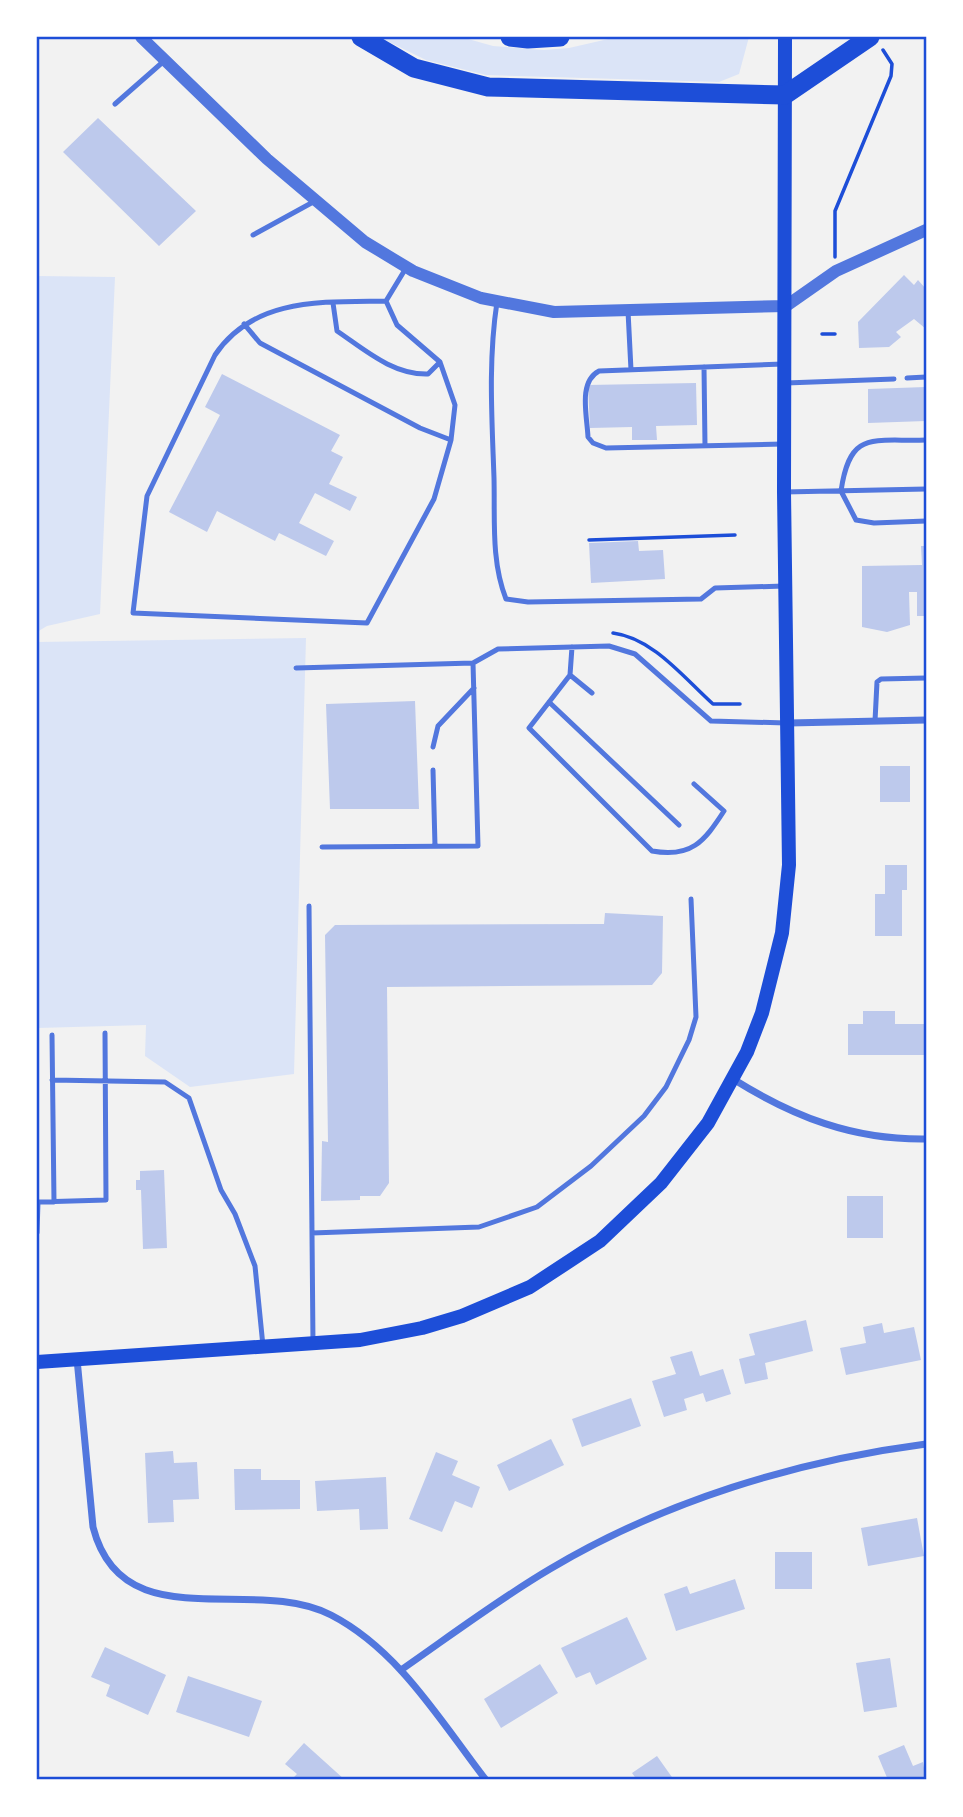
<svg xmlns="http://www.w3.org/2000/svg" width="963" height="1817" viewBox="0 0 963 1817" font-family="Commissioner,sans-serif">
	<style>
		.green { fill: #dbe4f7 }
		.building { fill: #bdc9ec }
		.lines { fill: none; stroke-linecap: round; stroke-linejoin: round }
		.path { stroke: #1d4ed8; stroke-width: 3.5 }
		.service { stroke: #5277de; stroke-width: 5 }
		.minor { stroke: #5277de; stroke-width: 7 }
		.tertiary { stroke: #5277de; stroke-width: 12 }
		.secondary { stroke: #1d4ed8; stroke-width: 14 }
		.motorway { stroke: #1d4ed8; stroke-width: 19 }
		.neatline { fill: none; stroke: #1d4ed8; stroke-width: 2.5 }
	</style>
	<rect width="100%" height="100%" fill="#f2f2f2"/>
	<path class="green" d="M379,37h82l32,9 51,4 25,-2 48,-11h132l-10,37 -20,8 -233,-7 -60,-15z
		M37,276l78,1 -15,337 -53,12 -10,6z
		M306,638l-12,436 -104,13 -45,-31 1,-31 -109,3v-386z"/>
	<path class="building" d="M98,118l98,93 -37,35 -96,-94z
		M904,275l10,10 4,-5 8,9v40l-12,-10 -18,13 5,5 -12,10 -30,1 -1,-26z
		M222,374l118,61 -9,16 12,6 -14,27 28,13 -7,14 -35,-18 -16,30 35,18 -8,15 -47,-23 -4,8 -58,-30 -10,21 -38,-20 51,-97 -15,-8z
		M696,383l1,42 -41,1 1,14h-25v-13l-42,1 -2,-43z
		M926,387v34l-58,2v-34z
		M638,541l1,10 24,-1 2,29 -74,4 -2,-40z
		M921,546h5v70h-9v-24h-8l1,33 -23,7 -25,-5v-61l60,-1z
		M415,701l4,108h-89l-4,-105z
		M880,766h30v36h-30z
		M885,865h22v25h-5v46h-27v-42h10z
		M605,913l58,3 -1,57 -10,12 -265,2 2,196 -9,13h-20v4l-39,1 1,-60 6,1 -3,-207 10,-10 269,-1z
		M863,1011h32v13h31v31h-78v-31h15z
		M164,1170l3,78 -24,1 -2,-59h-5v-10h4v-9z
		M847,1196h36v42h-36z
		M806,1320l7,31 -48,12 3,16 -23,5 -6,-25 16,-4 -6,-21z
		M882,1323l2,10 30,-6 7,33 -75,15 -6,-27 26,-5 -3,-16z
		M692,1351l8,25 23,-7 8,25 -25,8 -3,-9 -19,6 3,11 -23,7 -12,-36 24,-7 -6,-17z
		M631,1398l10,28 -59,21 -10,-28z
		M551,1439l13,26 -55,26 -12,-26z
		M173,1451l1,12 23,-1 2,37 -26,1 1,22 -26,1 -3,-70z
		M436,1452l22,9 -6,14 28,12 -8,21 -17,-7 -13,31 -33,-13z
		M234,1469h27v11h39v29l-65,1z
		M386,1477l2,52 -28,1 -1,-21 -42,2 -2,-30z
		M917,1518l7,38 -56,10 -7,-38z
		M775,1552h37v37h-37z
		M735,1579l10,30 -69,22 -12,-37 23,-8 3,8z
		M627,1617l20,42 -51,26 -6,-13 -14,6 -15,-30z
		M105,1647l61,28 -18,40 -42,-19 4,-11 -19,-8z
		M890,1658l7,49 -33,5 -8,-49z
		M540,1664l18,29 -57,35 -17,-29z
		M188,1676l74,25 -13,36 -73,-25z
		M304,1743l41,37h-54l6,-6 -12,-10z
		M904,1745l9,21 10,-4 3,18h-38l-10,-24z
		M657,1756l17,24h-37l-5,-7z"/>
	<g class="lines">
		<path class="path" d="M835,257v-46l56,-135 1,-12 -9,-14
			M822,334h13
			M589,540l146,-5
			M613,633c40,5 71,45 100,71h27"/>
		<path class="service" d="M115,104l49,-43
			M253,235l62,-34
			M386,301l11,24 43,37 15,43 -4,35 -17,59 -67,124 -234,-10 14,-117 68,-141c39,-58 108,-53 171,-54l20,-33
			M497,302c-9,59 -5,117 -3,176 1,41 -3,83 12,121l22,3 173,-3 14,-11 69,-2
			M333,303l4,28c28,19 56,44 91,43l12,-12
			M628,311l3,59
			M244,324l16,19 160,85 31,12
			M783,364l-184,7c-21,11 -12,44 -11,66l5,6 13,5 177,-4
			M704,367l1,79
			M907,378l19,-1
			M786,383l108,-4
			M926,440c-53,2 -76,-11 -85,51l15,29 18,3 52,-2
			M784,492l142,-3
			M572,647l-2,28 -41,53 123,123c39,7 52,-9 72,-40l-30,-27
			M296,668l177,-5
			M570,675l22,18
			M549,702l130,123
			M875,721l2,-39 4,-3 45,-1
			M433,747l5,-21 36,-38
			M433,770l2,76
			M322,847l156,-1 -5,-183 25,-14 111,-3 26,8 76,67 75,2
			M309,906l4,437
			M52,1035l2,167
			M52,1080l113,2 24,16 32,92 14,24 20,52 8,80
			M37,1233l1,-31 68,-2 -1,-167
			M312,1233l167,-6 58,-20 54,-41 53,-50 22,-29 23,-47 7,-23 -5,-118"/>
		<path class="minor" d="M789,723l137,-3
			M733,1079c61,38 120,61 193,60
			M77,1359l16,168c29,114 160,47 238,88 68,35 110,107 155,165
			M401,1670c49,-34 98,-71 149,-101 114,-68 246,-108 376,-125"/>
		<path class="tertiary" d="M141,37l126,122 98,83 48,29 68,27 73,14 232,-6 50,-35 90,-41"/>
		<path class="secondary" d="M37,1362l323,-22 62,-12 40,-12 68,-29 70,-46 61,-58 47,-60 39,-71 15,-39 20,-80 7,-68 -5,-373 1,-455"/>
		<path class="motorway" d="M361,37l53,31 74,19 297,8 85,-58
			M510,37l18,2 32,-2"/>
	</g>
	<rect width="963" height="1817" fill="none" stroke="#ffffff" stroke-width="77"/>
	<rect x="38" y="38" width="887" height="1740" class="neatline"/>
</svg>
